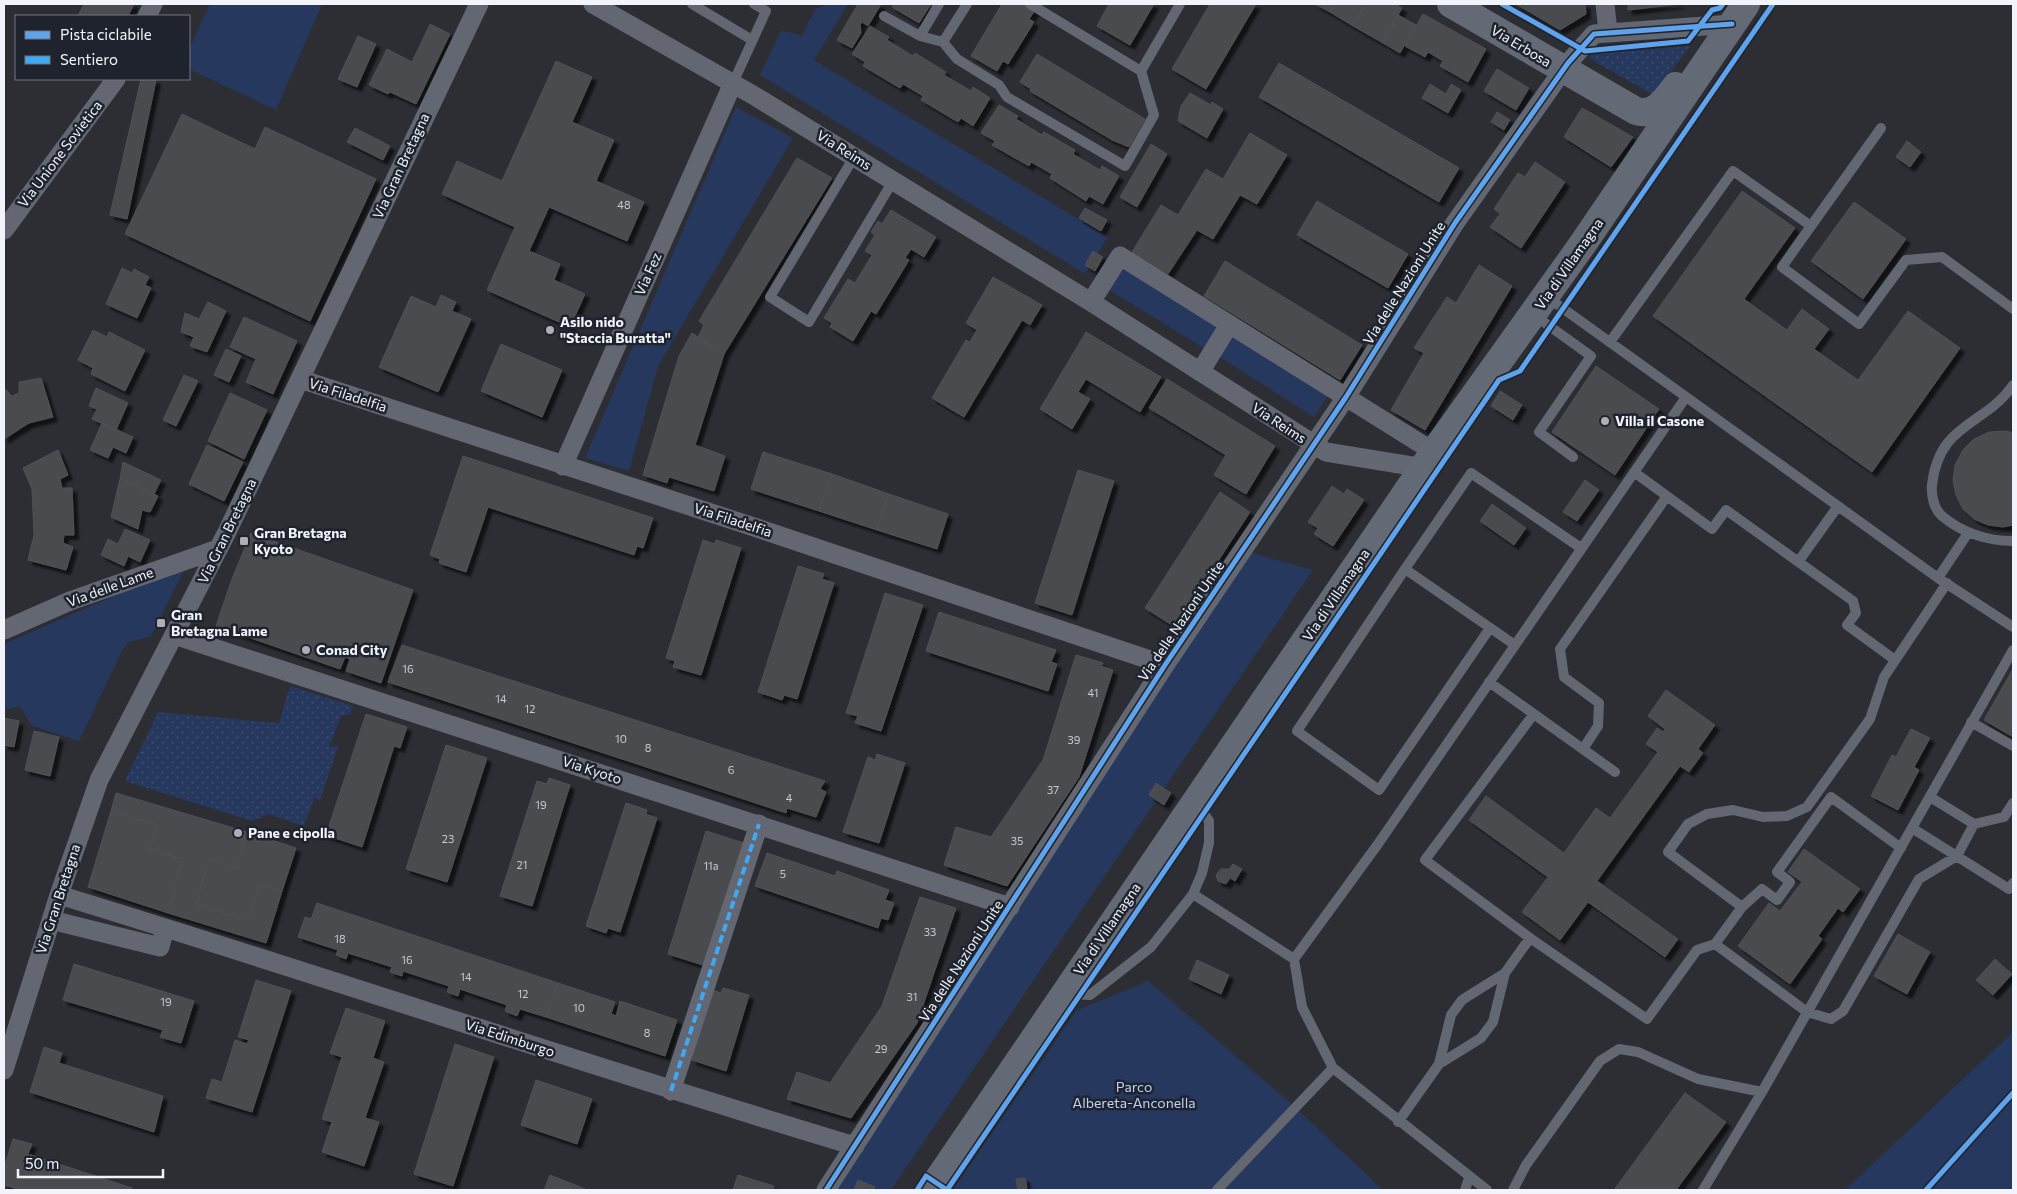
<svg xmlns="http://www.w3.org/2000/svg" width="2017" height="1194" viewBox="0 0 2017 1194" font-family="Commissioner,sans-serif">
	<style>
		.grass { fill: url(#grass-dots) }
		.park { fill: #26385e }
		.building { fill: #494b4f; stroke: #4f5156; filter: url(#shadow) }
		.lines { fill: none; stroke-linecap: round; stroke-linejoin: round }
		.lane { stroke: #626771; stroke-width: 10 }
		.street { stroke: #626771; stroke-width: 19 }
		.secondary { stroke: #646a75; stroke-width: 28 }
		.quiet { stroke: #3fa9f5; stroke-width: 4; stroke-dasharray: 8 4; stroke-linecap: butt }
		.cycleway-casing { stroke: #1e232d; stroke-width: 8 }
		.cycleway { stroke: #60a3ed; stroke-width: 5 }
		.poi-dot { fill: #acafb5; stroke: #1e232d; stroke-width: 2 }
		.labels { text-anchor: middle; stroke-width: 5; stroke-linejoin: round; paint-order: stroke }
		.number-label { font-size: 11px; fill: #c7cad0 }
		.street-label { font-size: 14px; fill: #f1f5fb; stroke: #1e232d }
		.poi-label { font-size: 14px; font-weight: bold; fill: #f1f5fb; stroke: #1e232d; text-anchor: start }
		.park-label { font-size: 14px; fill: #bed1f9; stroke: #1e232d }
	</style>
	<defs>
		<pattern id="grass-dots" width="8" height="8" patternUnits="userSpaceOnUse" patternTransform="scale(1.25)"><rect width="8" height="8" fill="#26385e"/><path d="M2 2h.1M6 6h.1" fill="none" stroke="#3b4c6e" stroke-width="1.8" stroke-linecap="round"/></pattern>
		<filter id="shadow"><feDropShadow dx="4.5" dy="4.5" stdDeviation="1" flood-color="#0009"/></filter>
	</defs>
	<rect width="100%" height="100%" fill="#2c2e34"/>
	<path class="grass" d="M1690,46l-36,49 -62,-35 -2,-3 2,-3z
		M290,686l63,20 -3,8 -9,2 -12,32 9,-2 -18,55 -5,-5 -11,30 -36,-12 -16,7 -127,-40 33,-69 121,11z"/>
	<path class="park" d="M210,4h112l-46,106 -87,-41v-20z
		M829,4h19l-34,56 294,177 -23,37 -325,-199 21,-44 21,4 13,-26z
		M736,107l57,31 -135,228 -29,105 -44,-13z
		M1122,267l97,60 -14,22 -97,-60z
		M1233,333l97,60 -16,24 -96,-61z
		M1249,552l64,18 -422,620h-54z
		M187,564l-36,72 -22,6 -6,7 -44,92 -47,-15 -12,-20 -16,4v-66z
		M1148,981l147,126 88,83h-430l124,-180z
		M2013,1032v158h-168z"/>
	<path class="building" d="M84,4h50l-6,12h-50z
		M858,4h23l-13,22 -6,-4 -2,3 1,8 -9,15 -15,-8z
		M893,4h38l-12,19 -27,-16z
		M1002,4h24l10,5 -7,10 5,3 -26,42 -5,-3 -6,10 -26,-15z
		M1109,4h45l-24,41 -33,-19z
		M1210,4h46l-50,85 -34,-20z
		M1315,4h19l-4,8z
		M1334,4h32l-13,22 -23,-14z
		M1366,4h28l8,4 -19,35 -30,-17z
		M1516,4h69l1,10 -26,16z
		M1628,4h52l-52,6z
		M1423,14l63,35 -18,33 -28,-16 3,-5 -15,-9 -3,5 -20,-11z
		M1398,15l18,10 -16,28 -17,-10z
		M430,24l20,10 -34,70 -26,-12 -2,2 -19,-9 18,-36 25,13z
		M870,26l19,11 -2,3 26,16 2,-3 31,19 -2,3 27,16 2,-4 17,11 -17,28 -12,-8 -3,4 -37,-22 2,-4 -20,-12 -3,4 -37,-22 2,-4 -13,-8z
		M358,36l18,8 -19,43 -19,-8z
		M1037,54l108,65 -16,28 -17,-7 -82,-49 1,-2 -11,-7z
		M556,61l36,16 -20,45 42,18 -18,41 48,21 -17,39 -78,-34 -20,44 31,13 -6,16 31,14 -15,33 -83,-37 28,-63 -73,-33 15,-33 45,20z
		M1279,63l180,105 -20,34 -180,-105z
		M1497,69l32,19 -13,22 -32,-19z
		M141,79l15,1 -29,139 -17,-4z
		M1430,84l16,10 5,-10 10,6 -13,23 -26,-15z
		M1190,93l21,12 1,-3 11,7 -16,29 -29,-17 3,-15z
		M999,105l19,11 -2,3 26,16 2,-3 31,18 -2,4 27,16 2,-4 17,10 -16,28 -14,-8 -3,5 -36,-23 2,-4 -21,-12 -2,4 -37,-21 3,-4 -14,-8z
		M1582,108l51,29 -22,30 -47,-30z
		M1497,112l13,8 -6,10 -13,-8z
		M182,114l73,35 10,-22 111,52 -66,142 -185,-87z
		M355,128l35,18 -7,14 -36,-18z
		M1250,133l37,22 -30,49 -17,-9 -27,44 -16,-9 -29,44 -36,-22 29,-47 17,10 28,-46 17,10z
		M1907,141l14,11 -11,15 -14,-10z
		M1151,144l16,10 -30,53 -17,-10z
		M797,158l35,20 -108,176 -26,-17 6,-12 -5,-4z
		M1535,162l30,20 -44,66 -31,-21 10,-13 -6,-5 24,-36 7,4z
		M1742,191l53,37 -51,71 43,31 15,-21 27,20 -15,20 44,31 50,-69 52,37 -88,124 -219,-156z
		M1317,201l91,53 -20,34 -91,-53z
		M1854,202l52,37 -43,60 -52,-38z
		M1085,208l22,12 -6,11 -22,-13z
		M891,210l45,27 -12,20 -13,-8 -6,9 4,2 -33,54 -5,-3 -18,30 -23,-14 2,-4 -8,-5 24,-39 7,4 17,-28 -7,-4 10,-16 -4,-3 7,-11 4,3z
		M1093,251l10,6 -8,14 -10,-6z
		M1225,261l137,84 -22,35 -136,-84z
		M1479,265l33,21 -87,144 -34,-20 33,-57 -10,-5 33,-51 9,6z
		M122,268l10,5 2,-4 15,8 -4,8 6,3 -14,30 -31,-14z
		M993,277l49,28 -12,20 -8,-5 -58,97 -32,-19 34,-58 4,2 7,-12 -11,-7z
		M441,295l15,7 -4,9 19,8 -33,73 -59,-25 32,-71 25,11z
		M208,302l18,9 -19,41 -17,-6 4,-9 -13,-5 4,-19 14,6z
		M244,317l53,24 -24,53 -27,-12 10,-23 -26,-12z
		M93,330l14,7 2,-5 36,18 -20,41 -34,-17 2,-6 -15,-8z
		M1086,332l75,45 -21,35 -54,-33 -8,13 12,7 -18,30 -32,-20z
		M692,333l32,21 -29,91 30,11 -11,35 -45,-14 -2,6 -24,-8 36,-119z
		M501,344l61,26 -20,47 -61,-26z
		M226,349l15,7 -12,26 -15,-7z
		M1596,366l63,43 -44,66 -63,-43z
		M184,375l14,6 -22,45 -13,-6z
		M41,378l12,39 -24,6 -25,16v-51l8,8 7,-3v-11z
		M1167,379l108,67 -29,48 -32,-19 12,-20 -77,-47z
		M96,388l32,15 -12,27 -24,-11 5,-10 -8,-3z
		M1500,391l22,14 -9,15 -22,-14z
		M230,393l37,17 -23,49 -36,-18z
		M102,423l31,14 -7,16 -13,-6 -5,11 -18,-8z
		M2006,431l7,2v92l-10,2 -15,-2 -14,-6 -11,-10 -7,-14 -3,-15 2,-15 8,-15 11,-11 15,-7z
		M207,445l36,17 -19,39 -35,-17z
		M58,450l10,25 -8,4 2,9h10l2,47h-10l-1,8 10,4 -7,23 -38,-10 6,-25 -2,-46 -9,-21z
		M763,452l69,22 -13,37 -68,-22z
		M463,456l190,62 -10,30 -6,-2 -3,9 -146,-48 -22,65 -27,-9 1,-4 -10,-4z
		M123,462l38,18 -7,14 -34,-15z
		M1078,470l36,11 -42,134 -37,-12z
		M832,474l57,20 -12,36 -58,-19z
		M120,479l38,17 -8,16 -8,-2 -4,19 -27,-12z
		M1585,480l14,10 -22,31 -14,-9z
		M1332,486l12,8 3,-5 17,11 -31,46 -19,-12 4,-6 -10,-6z
		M1220,492l30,20 -75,115 -30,-19z
		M889,494l59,20 -11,35 -60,-19z
		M1492,504l34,24 -12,17 -34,-24z
		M125,529l25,11 -10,22 -12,-6 -4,10 -23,-11 7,-16 10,5z
		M251,533l162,57 -32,93 -35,-12 4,-12 -5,-2 -5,12 -124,-43 16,-47z
		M703,540l12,4 1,-4 25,8 -40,127 -28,-8 2,-6 -9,-3z
		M798,566l26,8 -2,5 12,4 -37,116 -13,-4 -2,5 -24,-8z
		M885,593l38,12 -42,126 -26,-8 3,-7 -12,-3z
		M939,612l117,38 -5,12 6,2 -9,27 -122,-40z
		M402,645l423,136 -5,8 6,3 -10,25 -29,-9 -1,5 -398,-131z
		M1076,655l27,8 -2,3 12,4 -34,107 -72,109 -63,-21 12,-38 35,10 52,-77z
		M2013,669v68l-29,-17z
		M1666,690l49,35 -17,24 5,4 -14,19 -9,-6 -83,115 81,58 -13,18 -77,-55 -28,38 -38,-28 26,-35 -79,-57 17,-24 78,57 32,-45 14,10 48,-66 -12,-8 11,-16 6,4 2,-3 -17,-13z
		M366,714l41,13 -7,21 -6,-2 -32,101 -36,-12z
		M4,718l15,3 -5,26 -10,-2z
		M1911,729l19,9 -16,29 5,3 -21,40 -27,-14 21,-41 4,2z
		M34,731l25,6 -9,39 -25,-6z
		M446,745l41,13 -40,124 -41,-13z
		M877,754l28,9 -26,80 -36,-11 25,-75 7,3z
		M549,778l21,7 -38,121 -32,-10 37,-115 10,3z
		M1156,783l15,10 -7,12 -15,-10z
		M116,793l131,39 -11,36 -27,-8 -13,44 52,16 11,-36 23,7 -16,52 -98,-30 7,-20 -3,-1 10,-33 -32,-10 7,-24 -46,-14z
		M626,803l21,7 -1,4 11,4 -37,114 -12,-4 -2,5 -20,-7z
		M111,811l46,14 -7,24 32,10 -10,33 3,1 -7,20 -80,-26z
		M706,831l38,12 -38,123 -38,-12z
		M247,832l49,16 -14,43 -23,-7 -11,36 -52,-16 13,-44 27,8z
		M1804,849l56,40 -17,23 -5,-4 -20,28 4,3 -32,45 -52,-38 31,-43 11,8 22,-29 -14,-10z
		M767,853l68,23 2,-5 52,19 -4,10 9,3 -6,17 -7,-2 -3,10 -123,-42z
		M1233,864l9,5 -7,12 -5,-3 -4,6 -8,-3 -2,-6 5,-6h8z
		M920,897l36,11 -39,115 -66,95 -64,-19 10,-27 33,11 52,-77z
		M317,903l241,80 -12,34 -26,-8 -3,7 -12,-5 2,-6 -47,-16 -2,7 -11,-4 2,-6 -46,-15 -1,5 -12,-4 2,-5 -44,-14 -2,6 -10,-4 2,-5 -40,-13 7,-20 6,2z
		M1898,934l32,18 -23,42 -33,-18z
		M1995,959l17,15 -19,21 -17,-15z
		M1197,960l32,15 -8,19 -32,-15z
		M74,964l120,37 -13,42 -21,-6 3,-7 -100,-30z
		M256,980l35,11 -39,121 -46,-14 6,-19 10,3 13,-42 12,4 2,-4 -11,-3z
		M558,983l57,19 -4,12 5,2 4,-15 57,19 -12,36 -119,-39z
		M723,988l26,7 -23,76 -34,-11 21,-70 8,3z
		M346,1008l39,13 -12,37 11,4 -19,56 14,4 -15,44 -42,-14 10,-30 -10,-3 20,-62 -12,-4z
		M455,1044l39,13 -41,129 -39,-12z
		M44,1047l18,6 -3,10 104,33 -9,36 -124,-40z
		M536,1080l56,19 -15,45 -56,-19z
		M1685,1093l41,29 -50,68h-62z
		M13,1139l19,5 -4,10 104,34 -1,2h-111l-16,-5v-17z
		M550,1175l35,14 -1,1h-40z
		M738,1175l36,11 -1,4h-40z
		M1025,1178l2,10 -9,2 -2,-11z
		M858,1180l17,7 -1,3h-20z"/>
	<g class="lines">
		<path class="lane" d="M692,4l60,36
			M884,16l36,20 19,-32
			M920,36l23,6 24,-38
			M943,42l14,17 42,26 8,12 118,69 29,-51 -13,-44 -111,-67
			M1141,71l39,-67
			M733,83l33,-72 -12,-7
			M854,157l-84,140 39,25 84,-141
			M1811,226l70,-98
			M1547,297l391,281 75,49
			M1534,315l57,41 -52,76 34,25
			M1610,342l123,-171 78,55 -29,41 77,57 47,-64 36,-3 71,52
			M2013,385c-28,41 -74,37 -81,100 -1,11 2,24 10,31 20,17 46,25 71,25
			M1634,472l78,57 14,-19 127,91 3,12 -9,12 48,35
			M1798,562l40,-56
			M1405,569l-108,162 82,59 111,-162
			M1938,578l30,-45
			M1515,645l-110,-76 66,-96 110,75
			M1489,682l126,90
			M1971,722l42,24
			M1583,749l15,-23 1,-23 -35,-26 -4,-28 107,-153
			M1930,797l44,27
			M1912,828l97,61 4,-6
			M1193,894l101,65 8,48 31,61 154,122
			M1742,907l-74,-55 20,-28 19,-10 26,-4 30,7 24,-1 20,-9 63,-88 14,-42 63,-94
			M1530,938l-105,-78 108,-145
			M1715,944l27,-37 20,-18 15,11 13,-18 -13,-10 54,-75 70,51
			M1294,959l84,-115 308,-447
			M1505,973l25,-35 117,81 50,-69 18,-6 92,68 24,7 12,-8 76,-132 38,-23 17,-32 30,-7 9,-14
			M1069,994l21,1 61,-48 42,-53 9,-21 7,-30v-22l-12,-18
			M1398,1122l41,-58 12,-49 11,-15 43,-27 -12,49 -12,16 -42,26
			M1217,1190l116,-122
			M1465,1190l4,-12
			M1513,1190l13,-25 74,-104 19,-12 19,3 60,27 64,13
			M1703,1190l59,-98 251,-442"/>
		<path class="street" d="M593,4l160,91 338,207 235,150 98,16
			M1605,4l3,29
			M147,16l6,-12
			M4,230l112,-151
			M1091,302l29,-46 314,196
			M1200,372l29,-47
			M300,379l454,148 411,138
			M563,466l170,-383
			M4,630l66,-29 148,-52
			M174,635l836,272
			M59,895c266,81 529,171 796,251
			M51,920l109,27 5,-19
			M4,1070l55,-175 40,-115 128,-248 252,-528
			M671,1091l88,-267
			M826,1190l339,-525 181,-268 109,-174 113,-160 26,-29 138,-10"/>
		<path class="secondary" d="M1451,4l185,107c19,6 30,-12 40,-25
			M931,1190l503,-738 148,-207 164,-241"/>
		<path class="quiet" d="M671,1091l88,-267"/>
		<defs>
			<path id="cycleway" d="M1502,4l83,47 103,-10 24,-31 8,-2 3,-4
				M826,1190l339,-525 181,-268 109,-174 113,-160 26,-29 138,-10
				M917,1190l9,-14 21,14 552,-810 21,-9 253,-367
				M1926,1190l87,-97"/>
		</defs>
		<use href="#cycleway" class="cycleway-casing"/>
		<use href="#cycleway" class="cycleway"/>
	</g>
	<g class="poi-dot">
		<circle cx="550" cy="330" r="5"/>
		<circle cx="1605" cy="421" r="5"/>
		<rect x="239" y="536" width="10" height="10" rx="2.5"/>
		<rect x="156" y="618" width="10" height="10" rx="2.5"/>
		<circle cx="306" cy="650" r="5"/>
		<circle cx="238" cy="833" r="5"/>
	</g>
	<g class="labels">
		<g class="number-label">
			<text x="624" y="209">48</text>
			<text x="408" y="673">16</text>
			<text x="1093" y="697">41</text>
			<text x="501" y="703">14</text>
			<text x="530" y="713">12</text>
			<text x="621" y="743">10</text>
			<text x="1074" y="744">39</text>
			<text x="648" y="752">8</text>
			<text x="731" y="774">6</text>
			<text x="1053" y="794">37</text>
			<text x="789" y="802">4</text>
			<text x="541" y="809">19</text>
			<text x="448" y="843">23</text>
			<text x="1017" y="845">35</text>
			<text x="522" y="869">21</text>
			<text x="711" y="870">11a</text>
			<text x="783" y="878">5</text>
			<text x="930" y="936">33</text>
			<text x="340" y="943">18</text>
			<text x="407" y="964">16</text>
			<text x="466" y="981">14</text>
			<text x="523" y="998">12</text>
			<text x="912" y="1001">31</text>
			<text x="166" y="1006">19</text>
			<text x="579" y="1012">10</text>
			<text x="647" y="1037">8</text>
			<text x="881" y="1053">29</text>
		</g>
		<g class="street-label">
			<text transform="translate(1521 46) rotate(31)" y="5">Via Erbosa</text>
			<text transform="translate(844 150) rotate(32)" y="5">Via Reims</text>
			<text transform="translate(60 154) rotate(-53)" y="5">Via Unione Sovietica</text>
			<text transform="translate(401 166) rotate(-65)" y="5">Via Gran Bretagna</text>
			<text transform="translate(1569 264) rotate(-55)" y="5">Via di Villamagna</text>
			<text transform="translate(648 274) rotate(-66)" y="5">Via Fez</text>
			<text transform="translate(1404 283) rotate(-58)" y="5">Via delle Nazioni Unite</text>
			<text transform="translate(348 395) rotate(18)" y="5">Via Filadelfia</text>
			<text transform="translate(1279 423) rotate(33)" y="5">Via Reims</text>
			<text transform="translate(733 520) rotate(18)" y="5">Via Filadelfia</text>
			<text transform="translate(227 531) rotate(-64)" y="5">Via Gran Bretagna</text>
			<text transform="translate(110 587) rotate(-20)" y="5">Via delle Lame</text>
			<text transform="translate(1336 595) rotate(-56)" y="5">Via di Villamagna</text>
			<text transform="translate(1181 621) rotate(-56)" y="5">Via delle Nazioni Unite</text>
			<text transform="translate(592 770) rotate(18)" y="5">Via Kyoto</text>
			<text transform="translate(58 899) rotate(-72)" y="5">Via Gran Bretagna</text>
			<text transform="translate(1107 929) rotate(-56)" y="5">Via di Villamagna</text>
			<text transform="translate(961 961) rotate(-57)" y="5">Via delle Nazioni Unite</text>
			<text transform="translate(510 1038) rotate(18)" y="5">Via Edimburgo</text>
		</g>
		<g class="poi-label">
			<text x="560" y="327">Asilo nido<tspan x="560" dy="16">"Staccia Buratta"</tspan></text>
			<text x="1615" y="426">Villa il Casone</text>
			<text x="254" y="538">Gran Bretagna<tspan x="254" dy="16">Kyoto</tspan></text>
			<text x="171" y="620">Gran<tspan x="171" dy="16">Bretagna Lame</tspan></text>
			<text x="316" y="655">Conad City</text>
			<text x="248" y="838">Pane e cipolla</text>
		</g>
		<g class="park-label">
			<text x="1134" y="1092">Parco<tspan x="1134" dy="16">Albereta-Anconella</tspan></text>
		</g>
	</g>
	<rect width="2017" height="1194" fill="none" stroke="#f1f5fb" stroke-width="10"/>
	<rect x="15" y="15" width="175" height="65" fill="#1e232d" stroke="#72777f"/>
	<rect x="25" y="31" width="25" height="8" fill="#60a3ed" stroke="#72777f"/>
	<text x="60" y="40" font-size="15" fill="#f1f5fb">Pista ciclabile</text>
	<rect x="25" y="56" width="25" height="8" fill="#3fa9f5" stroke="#72777f"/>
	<text x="60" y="65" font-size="15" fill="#f1f5fb">Sentiero</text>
	<path d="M18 1169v8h145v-8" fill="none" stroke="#f1f5fb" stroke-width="2.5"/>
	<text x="25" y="1169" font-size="15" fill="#f1f5fb" stroke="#1e232d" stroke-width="4" paint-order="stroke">50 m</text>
</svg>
